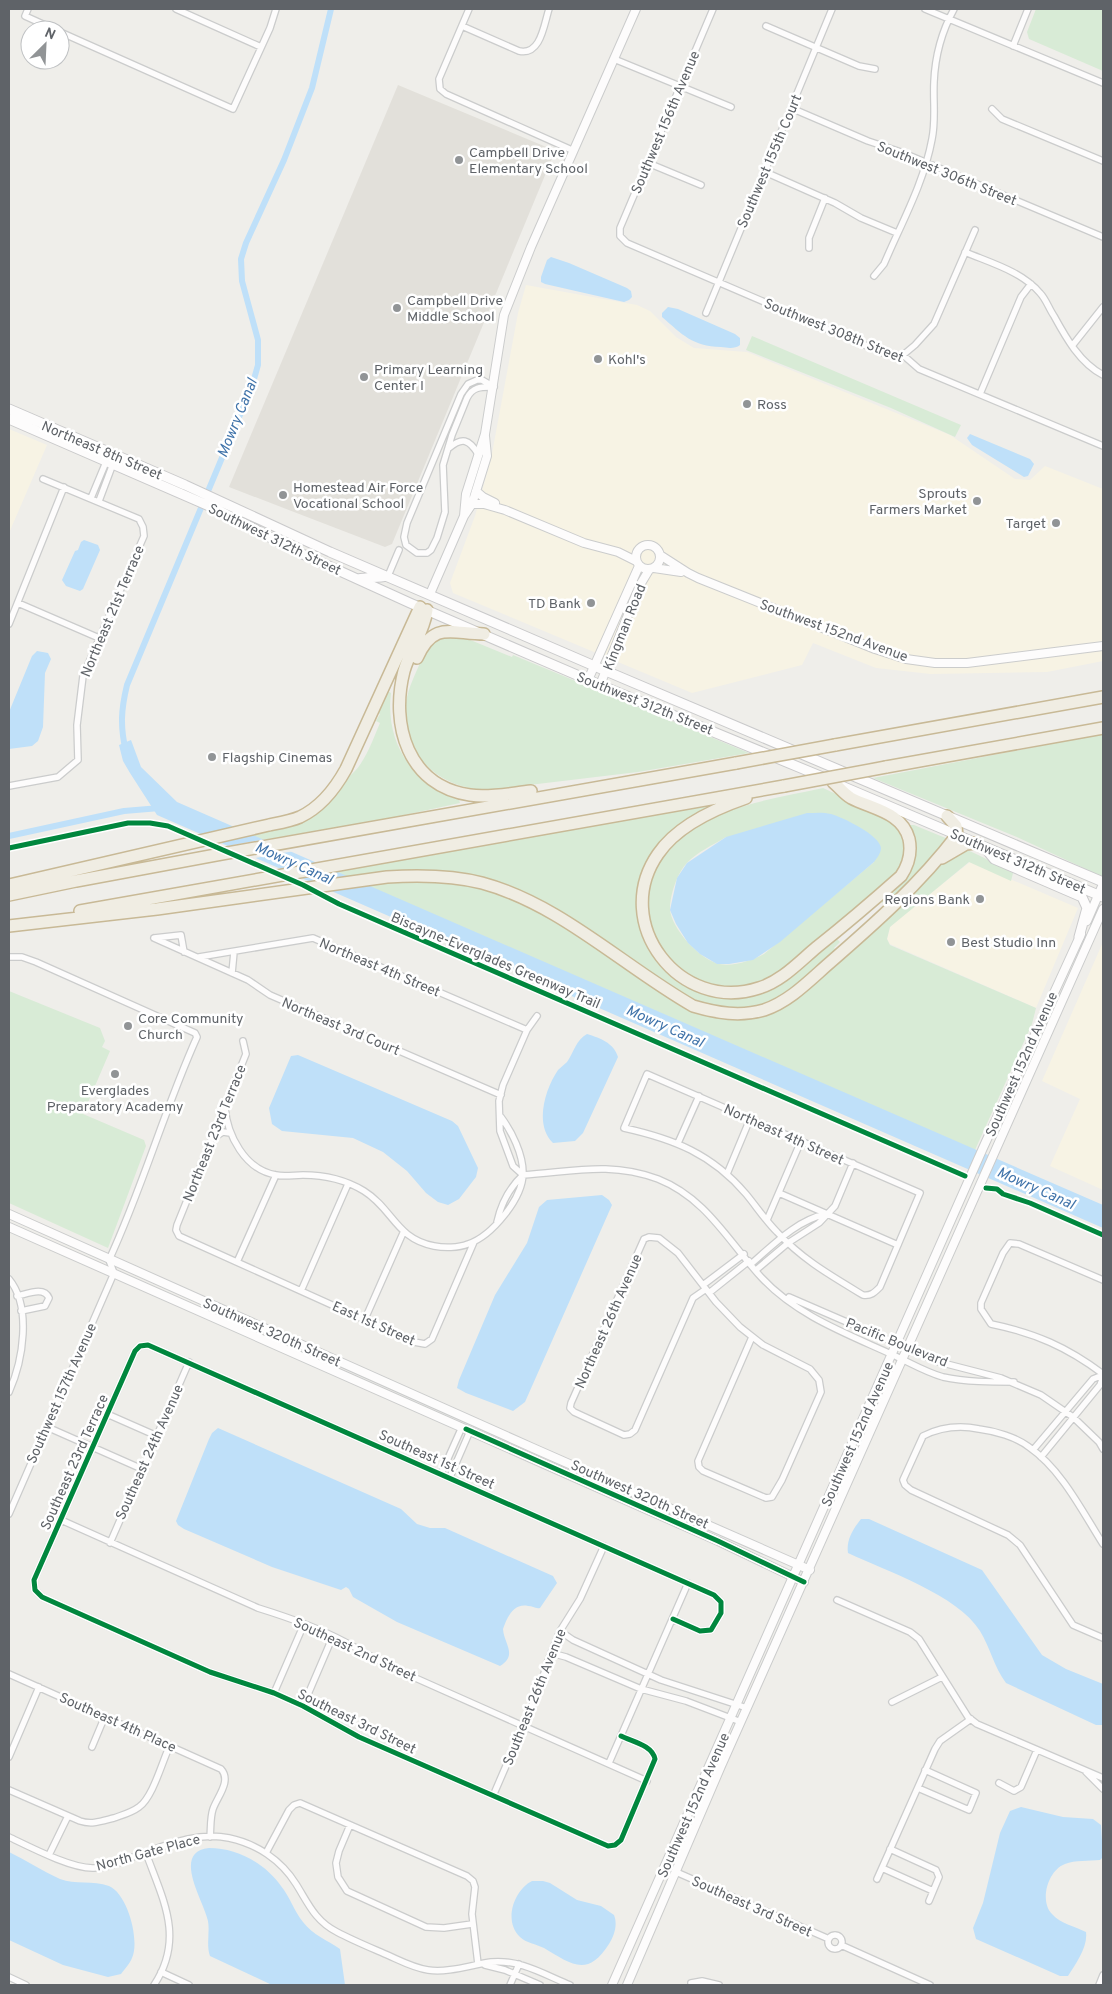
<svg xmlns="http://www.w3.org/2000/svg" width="1112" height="1994" viewBox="0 0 1112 1994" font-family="Overpass,sans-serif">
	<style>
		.commercial { fill: #f7f3e4 }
		.education { fill: #e2e0da }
		.green { fill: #d8ebd6; fill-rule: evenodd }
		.water { fill: #bfe0f9 }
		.pier { fill: #efeeea }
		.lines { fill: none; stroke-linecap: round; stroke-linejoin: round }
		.canal { stroke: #bfe0f9; stroke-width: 6 }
		.minor-casing { stroke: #cbcccc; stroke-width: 8 }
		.tertiary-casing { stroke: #cbcccc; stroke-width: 10 }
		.secondary-casing { stroke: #cacacb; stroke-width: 11 }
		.motorway-casing { stroke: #c8b996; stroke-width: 14 }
		.minor { stroke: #fdfcfc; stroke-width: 5.5 }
		.tertiary { stroke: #fdfcfc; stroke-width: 8 }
		.secondary { stroke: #fdfcfc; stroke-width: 9 }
		.motorway { stroke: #f0ede3; stroke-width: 11 }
		.motorway-bridge-casing { stroke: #c8b996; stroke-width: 14; stroke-linecap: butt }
		.motorway-bridge { stroke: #f0ede3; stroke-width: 11 }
		.cycleway-casing { stroke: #fff; stroke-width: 8 }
		.cycleway { stroke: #00873e; stroke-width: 5 }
		.poi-dot { fill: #919496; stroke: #fff; stroke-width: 2 }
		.labels { text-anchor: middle; stroke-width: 5; stroke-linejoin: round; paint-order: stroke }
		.street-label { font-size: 14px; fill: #5f6368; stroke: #fff }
		.poi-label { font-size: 14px; fill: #5f6368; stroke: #fff; text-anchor: start }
		.water-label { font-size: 15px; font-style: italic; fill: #4174aa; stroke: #fff }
	</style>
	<rect width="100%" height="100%" fill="#efeeea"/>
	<path class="commercial" d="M526,285l111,20 13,6 26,26 18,11 53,4 203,83 65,44 15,1 15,-14 58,23v172l-56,11 -116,2 -55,-6 -63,-25 -11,22 -110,28 -239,-100 -3,-10 25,-67 16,-57 27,-146z
		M9,429l38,16 -38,88z
		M970,862l108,46 -42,100 -146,-64 -3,-5 3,-12 12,-11z
		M1103,942v248l-53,-24 30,-67 -38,-18z"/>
	<path class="education" d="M398,85l153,64 2,7 -161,388 -7,3 -156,-60z"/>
	<path class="green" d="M1036,9h67v62l-74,-32 -2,-7z
		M752,336l209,89 -6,12 -64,-29 -145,-58z
		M439,637h24l49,20 1,-2 236,98 -111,19 -151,18c-49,-2 -86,-35 -81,-87 2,-16 11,-32 17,-47v-6z
		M386,690l5,3c-6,50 21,90 68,107l1,3 -74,16 -124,21 -13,-6 48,-12 48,-44c17,-6 28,-39 35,-55l-4,-2 4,-7 -5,-2z
		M1103,734v143l-84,-39 -146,-60z
		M823,788c34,17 107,35 73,86 -27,23 -54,45 -81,68 -17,14 -34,33 -55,40 -95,31 -156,-95 -73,-151 40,-26 90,-33 136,-43zM726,837l148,25 -110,92c-13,7 -34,14 -48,9 -18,-6 -45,-35 -46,-54 0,-14 7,-36 17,-46 10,-11 26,-18 39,-26z
		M715,803l1,2c-26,15 -54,27 -68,55 -33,64 14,134 83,138l83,-42 23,-17 3,3 -6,6 3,3 -41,36 -32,18 -29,5 -41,-8 -147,-98 -52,-23 -33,-8 -36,-3 -32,1 -44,7 -14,-6z
		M909,825h5l34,14 -59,66 -8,-3 14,-11 -2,-3 9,-9 10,-45z
		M967,850c16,6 30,16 46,23l-2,8 -42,-19 -79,65 -3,12 3,6 146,63 -4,16 -57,126 -612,-266 51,-5 58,6 54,18 30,18 117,78 90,15 178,-152z
		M9,991l91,37 5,13 -3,6 8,4 -27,63 61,26 2,6 -38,102 -99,-45z"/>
	<path class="water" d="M551,257l18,6 58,25 4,3 1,6 -3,3 -5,2 -79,-18 -4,-2v-5l6,-17z
		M668,307l10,2 57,25 5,4v7c-5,4 -12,3 -19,2 -29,-1 -38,-12 -59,-30v-4z
		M970,434l60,25 4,5 -6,12 -4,1 -52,-32 -5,-7z
		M84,540l14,5 2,5 -17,39 -3,2 -14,-5 -4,-6 13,-29 3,-1 3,-8z
		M37,651l11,2 3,6 -6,14 -2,54 -5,14 -6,5 -23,3v-37l23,-56z
		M131,740l10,27 36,35 926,403v23l-946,-413 -27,-42 -7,-12 -4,-16z
		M807,813c8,0 16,-1 24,1 11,3 49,21 50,34 0,5 -4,10 -7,14l-94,80 -27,18 -24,4h-12l-17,-10 -12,-11 -12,-19 -6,-14 7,-32 10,-15 39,-26z
		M587,1034c13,4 27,9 31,23l-35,76 -8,8 -22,2c-19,-18 -8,-54 5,-73 3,-3 6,-5 9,-8 7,-10 9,-22 20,-28z
		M298,1055l154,66 6,5 20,42 -2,9 -17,22 -11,6 -10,-3 -12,-9 -19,-22 -24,-19 -30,-14 -71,-7 -10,-7 -3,-16 22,-52z
		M602,1195l7,5 3,5 -87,197 -12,9 -47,-18 -9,-5 2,-8 36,-85 32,-52 12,-36 8,-7z
		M218,1428l183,81 16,15 13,4h15l108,48 4,7 -17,25c-5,1 -7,-2 -12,-2 -15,-3 -21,12 -25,23 1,15 15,26 -3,37l-103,-44 -44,-25 -4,-8 -3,-2 -5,3 -69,-23 -88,-38 -6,-4 -2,-4 33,-82 3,-6z
		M861,1519h8l113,51 60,85 24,14 37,15v41h-7l-90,-42c-12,-16 -16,-36 -26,-52 -22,-36 -94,-60 -132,-78 -2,-13 5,-24 13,-34z
		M1021,1807l42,10 30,2 8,6 2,32 -3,3c-11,1 -25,0 -35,4 -17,6 -26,37 -13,50 9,10 22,12 34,18 2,15 -10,31 -18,44h-8l-84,-37 -3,-11 10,-25 17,-70 10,-22z
		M209,1848c28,0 56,15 72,38 9,11 13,25 22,36 10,13 24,18 37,27l5,36h-73l-62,-29c-4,-11 0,-24 -2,-35 -4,-20 -37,-69 1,-73z
		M9,1852c17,8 33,19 51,27 15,6 33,1 49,7 19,8 31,55 23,72 -2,5 -7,11 -11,16l-13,3 -45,-12 -54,-25z
		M532,1881h11l7,2 27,17 24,6 13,9c4,10 0,21 -5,29 -22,35 -39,19 -65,4 -8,-4 -18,-5 -24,-11 -17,-16 -6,-47 12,-56z"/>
	<path class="pier" d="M266,839l28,12 -44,8 -28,-12z"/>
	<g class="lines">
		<path class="canal" d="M126,752c-6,-26 -5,-42 1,-67l125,-299 6,-21v-25l-16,-59 -1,-22 5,-16 38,-83 28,-72 19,-79
			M9,836l115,-25 36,-3"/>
		<defs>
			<path id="minor" d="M28,9l-3,7 31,14
				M176,9l85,38
				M469,9l-30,70 1,10 6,5 128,57
				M713,9l-93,219v8l7,7 261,112h15l16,14 184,77
				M925,9l178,74
				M462,26l57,25c22,5 25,-27 30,-42
				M766,26l93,40 16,3
				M60,32l173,77 37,-81 6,-19
				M1013,46l15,-37
				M614,59l117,48
				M791,108l77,33 33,11 202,85
				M992,109l10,10 101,42
				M648,163l53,22
				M765,172l70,31 26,15 36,15
				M809,248v-10l16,-40
				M965,252c26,11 56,19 75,41 6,6 9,16 14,23 12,22 26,47 49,59
				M874,276l10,-12c17,-40 40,-81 48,-125 4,-19 1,-38 2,-57 1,-25 8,-51 20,-73
				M706,313l126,-304
				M1072,346l31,-39
				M903,355l12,-10 19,-21 41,-94
				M477,380h5l12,7c-12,0 -21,-1 -27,11l-15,37 -9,30 2,47 -8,26 -6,12 -4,3h-10l-11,-8 -2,-8 3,-14 54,-129 7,-10z
				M980,394l41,-97 10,-13
				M449,448c13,-11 20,-9 29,6
				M91,498l15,-36 8,-7
				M99,501l15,-40
				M388,576l11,-26
				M18,603l81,35
				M9,624l55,-137
				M9,786l49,-9 20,-17 -1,-35 6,-49 61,-140 -1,-9 -4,-8 -96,-40
				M154,938l94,42 22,15 231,100
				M154,938l27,-3 3,17
				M9,957h13l14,5 159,71 2,4c-33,73 -54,150 -88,223l5,13 -105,241
				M199,957l114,-19 214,92
				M232,973l2,-21
				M243,1041l3,13 -69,171 -1,5 3,6 235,106 11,2 7,-5 42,-97
				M647,1074l273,119 -40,94c-6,6 -9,9 -17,8 -33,-20 -60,-35 -86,-63 -12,-12 -21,-26 -31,-38 -34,-40 -72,-55 -122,-66z
				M225,1107c2,28 20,63 51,68 8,2 18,0 27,0 20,0 43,5 61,16 29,18 32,48 70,55 10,2 24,2 34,-2 24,-8 55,-46 55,-71 0,-19 -11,-41 -22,-56
				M212,1139l11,-7 7,1
				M678,1143l21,-47
				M727,1174l23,-55
				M523,1175c49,-3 86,-14 135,4 48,19 70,62 103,98 35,38 84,56 130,77 16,7 34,18 52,23 23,5 48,5 71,5
				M523,1175l-10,-9 -13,-35 -1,-30 4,-16 24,-55 10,-14
				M779,1193l119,52
				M767,1220l34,-79
				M497,1222c4,-18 12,-34 26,-47
				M237,1262l39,-87
				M751,1264c22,-19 46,-44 75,-50
				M756,1270l32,-27 31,-20 16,-17 18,-43
				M9,1279c23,28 14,82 0,113
				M1103,1280l-84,-36 -9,-1 -7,10 -22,50v6l10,15c44,9 76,23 112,50
				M703,1285l41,-31
				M706,1289l-13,9 -58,132 -5,4 -6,1 -50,-23 -4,-4 1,-5 73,-164 5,-2 10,1 19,15 38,49 24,25 23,18 47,24 9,11 2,12 -39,88 -10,17 -6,1 -63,-27 -4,-4 -1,-6 54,-124
				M301,1291l47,-107
				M709,1293l40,-32
				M17,1296c10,-2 27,-10 32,2l-4,8 -24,5
				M789,1297l150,65 62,16 40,17 32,22 26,25 4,7
				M365,1319l38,-86
				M107,1414l50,22
				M47,1427l95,42
				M1033,1450l60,-71 10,-4
				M1041,1457l59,-72 3,-8
				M441,1474l21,-47
				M450,1477l20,-46
				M61,1520l197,88c29,9 59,19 87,34 16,8 31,18 48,26l254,113
				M110,1543l79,-181
				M1103,1544c-21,-33 -41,-74 -74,-97 -13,-10 -34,-16 -50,-18 -20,-4 -38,-2 -56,7l-20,44 2,5 6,5 97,45 12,10 53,80 30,13
				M837,1600l73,32 9,7 49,78 9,7 126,54
				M560,1631l13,9 88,40 86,28
				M551,1653l15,4 75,32 45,12 55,21
				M9,1674l212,95c11,12 -4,28 -8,40 -3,9 -2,19 -3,28
				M274,1693l30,-69
				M892,1702l50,-25
				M303,1706l30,-70
				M621,1736c12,6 31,9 34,23l-34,81 -6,5 -7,1 -249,-109 -56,-31 -29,-13 -64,-21 -168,-75 -7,-7 -1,-10 101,-229 5,-5 8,-1 566,250 7,7v11l-10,17 -11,1 -27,-12
				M92,1747l13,-31
				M9,1757l30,-70
				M609,1763l79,-180
				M1086,1772l17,17
				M999,1783l15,8 7,-4 16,-37
				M918,1788l51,22 7,-17 -51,-23
				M9,1790l71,31c12,4 22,0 34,-3 8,-3 17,-5 25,-11 14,-10 23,-45 31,-62
				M493,1796l47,-109 7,-24 13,-32 20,-32 24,-53
				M350,1825l-11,26 -3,12 2,14 9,14 79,36 18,1 28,-4
				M9,1837c21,10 63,32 85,31 13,0 25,-5 36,-10 32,-11 65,-27 99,-20 28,6 52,22 67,46 12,19 19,37 41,48 15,8 32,15 48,22 14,6 28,14 43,16 20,3 43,-5 63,-8 29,-3 54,13 79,23
				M890,1849l46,21 3,7 -10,24
				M146,1853c17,47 39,85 8,132
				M266,1853l23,-43 5,-5 6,-2 167,73 6,5 2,6 -3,27 6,50
				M49,1855l19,-39
				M882,1868l51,23
				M676,1872l153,67
				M877,1879l58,-130 5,-8 31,-22
				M828 1942a7 7 0 1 1 14 0a7 7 0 1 1-14 0Z
				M841,1945l89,40
				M485,1965l20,5 35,15
				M161,1972l28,13
				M9,1977l17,8
				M691,1983l11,-2 17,4
				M510,1985l9,-21
				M1099,1985l4,-10"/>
			<path id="tertiary" d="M476,491l7,6 12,6
				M472,504h12l21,6 79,33 34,9 18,9
				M464,516l2,-22 19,-60 19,-119 27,-68 105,-238
				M636 557a12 12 0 1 1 24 0a12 12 0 1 1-24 0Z
				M660,555l28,18 10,5 177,71 31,10 29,4h32l136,-17
				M654,568l27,4
				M430,594l34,-78 8,-12 15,-48 -2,-20
				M588,680l51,-114
				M600,685l40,-100 9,-15
				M1087,921l16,-37
				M9,1214l524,234 277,122
				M9,1227l709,314 86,41
				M612,1985l371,-837 98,-214
				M627,1985l94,-219 382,-857"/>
			<path id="secondary" d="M9,409l176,76 145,67 276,119 497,211
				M9,419l207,90 82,43 112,51 190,82 225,93
				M358,579c10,-2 19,-1 29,-3
				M837,784l266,113
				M985,848l9,11 88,38 5,11 -8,29"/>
			<path id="motorway" d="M427,610c-3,22 -17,40 -23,61 -14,54 4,115 66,124 20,3 42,-2 61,-4
				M417,658c17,-38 35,-24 67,-24
				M835,745l268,-48
				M886,767l217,-39
				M746,798c-32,11 -69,28 -88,56 -48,69 22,160 101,134 23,-7 40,-26 58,-41 29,-23 57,-47 84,-71 8,-12 11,-23 8,-37 -7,-27 -37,-30 -58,-41 -7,-4 -12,-11 -18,-16
				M942,858l24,-14 10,-1
				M9,885l260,-60c10,-2 22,-4 31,-8 21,-10 35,-28 46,-48l74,-162
				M9,895l67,-14 140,-26 520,-92
				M80,911l704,-125
				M9,926l148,-17 230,-32c31,-2 64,-2 95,6 78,21 141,83 211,123 24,7 47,11 71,4 24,-8 43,-27 62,-44 46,-40 94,-82 131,-131l-1,-9 -9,-10"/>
		</defs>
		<use href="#minor" class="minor-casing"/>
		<use href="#tertiary" class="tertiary-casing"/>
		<use href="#secondary" class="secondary-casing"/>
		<use href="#motorway" class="motorway-casing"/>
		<use href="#minor" class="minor"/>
		<use href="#tertiary" class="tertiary"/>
		<use href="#secondary" class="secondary"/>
		<use href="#motorway" class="motorway"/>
		<defs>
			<path id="motorway-bridge" d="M736,763l99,-18
				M784,786l102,-19"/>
		</defs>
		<use href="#motorway-bridge" class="motorway-bridge-casing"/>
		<use href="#motorway-bridge" class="motorway-bridge"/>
		<defs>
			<path id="cycleway" d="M9,848l119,-25h22l18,3 135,59 36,19 626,272
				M986,1188l11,1 6,5 27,9 73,32
				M466,1429l252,112 86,41
				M621,1736c12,6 31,9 34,23l-34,81 -6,5 -7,1 -249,-109 -56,-31 -29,-13 -64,-21 -168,-75 -7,-7 -1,-10 101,-229 5,-5 8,-1 566,250 7,7v11l-10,17 -11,1 -27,-12"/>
		</defs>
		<use href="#cycleway" class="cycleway-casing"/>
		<use href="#cycleway" class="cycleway"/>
	</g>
	<g class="poi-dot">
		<circle cx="459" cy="160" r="5"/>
		<circle cx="397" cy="308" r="5"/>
		<circle cx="598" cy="359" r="5"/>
		<circle cx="364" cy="377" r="5"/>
		<circle cx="747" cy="404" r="5"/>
		<circle cx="283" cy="495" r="5"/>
		<circle cx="977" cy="501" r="5"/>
		<circle cx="1056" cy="523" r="5"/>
		<circle cx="591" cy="603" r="5"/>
		<circle cx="212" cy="757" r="5"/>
		<circle cx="980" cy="899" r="5"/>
		<circle cx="951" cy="942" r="5"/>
		<circle cx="128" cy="1026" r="5"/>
		<circle cx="115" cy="1074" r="5"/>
	</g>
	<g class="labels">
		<g class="street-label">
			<text transform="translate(665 122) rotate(-67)" y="5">Southwest 156th Avenue</text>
			<text transform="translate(769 161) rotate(-67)" y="5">Southwest 155th Court</text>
			<text transform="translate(947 173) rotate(22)" y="5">Southwest 306th Street</text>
			<text transform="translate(834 330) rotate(22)" y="5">Southwest 308th Street</text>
			<text transform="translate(102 450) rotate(23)" y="5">Northeast 8th Street</text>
			<text transform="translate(275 539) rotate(26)" y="5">Southwest 312th Street</text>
			<text transform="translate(112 611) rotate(-67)" y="5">Northeast 21st Terrace</text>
			<text transform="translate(624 627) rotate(-68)" y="5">Kingman Road</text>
			<text transform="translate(834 630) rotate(20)" y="5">Southwest 152nd Avenue</text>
			<text transform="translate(645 703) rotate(22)" y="5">Southwest 312th Street</text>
			<text transform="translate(1018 861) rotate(23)" y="5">Southwest 312th Street</text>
			<text transform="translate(496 960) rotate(23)" y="5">Biscayne-Everglades Greenway Trail</text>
			<text transform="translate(380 967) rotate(23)" y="5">Northeast 4th Street</text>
			<text transform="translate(341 1026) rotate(23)" y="5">Northeast 3rd Court</text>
			<text transform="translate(1021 1064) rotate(-66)" y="5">Southwest 152nd Avenue</text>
			<text transform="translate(214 1133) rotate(-68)" y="5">Northeast 23rd Terrace</text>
			<text transform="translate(784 1134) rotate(24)" y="5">Northeast 4th Street</text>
			<text transform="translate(608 1321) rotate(-66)" y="5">Northeast 26th Avenue</text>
			<text transform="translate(374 1323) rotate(24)" y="5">East 1st Street</text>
			<text transform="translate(272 1332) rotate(24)" y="5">Southwest 320th Street</text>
			<text transform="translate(897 1342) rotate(22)" y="5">Pacific Boulevard</text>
			<text transform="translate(61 1393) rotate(-66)" y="5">Southwest 157th Avenue</text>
			<text transform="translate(857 1434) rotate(-66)" y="5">Southwest 152nd Avenue</text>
			<text transform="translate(149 1452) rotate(-66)" y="5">Southeast 24th Avenue</text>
			<text transform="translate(437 1459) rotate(24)" y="5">Southeast 1st Street</text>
			<text transform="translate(74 1462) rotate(-66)" y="5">Southeast 23rd Terrace</text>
			<text transform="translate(640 1494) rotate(24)" y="5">Southwest 320th Street</text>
			<text transform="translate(355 1649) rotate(25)" y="5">Southeast 2nd Street</text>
			<text transform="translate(534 1697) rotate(-68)" y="5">Southeast 26th Avenue</text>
			<text transform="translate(357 1721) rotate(26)" y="5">Southeast 3rd Street</text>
			<text transform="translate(118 1722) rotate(24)" y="5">Southeast 4th Place</text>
			<text transform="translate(693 1805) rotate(-66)" y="5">Southwest 152nd Avenue</text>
			<text transform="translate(148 1852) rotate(-15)" y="5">North Gate Place</text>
			<text transform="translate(752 1906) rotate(24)" y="5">Southeast 3rd Street</text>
		</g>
		<g class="poi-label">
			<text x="469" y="157">Campbell Drive<tspan x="469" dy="16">Elementary School</tspan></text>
			<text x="407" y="305">Campbell Drive<tspan x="407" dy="16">Middle School</tspan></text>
			<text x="608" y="364">Kohl's</text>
			<text x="374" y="374">Primary Learning<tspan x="374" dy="16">Center I</tspan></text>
			<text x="757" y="409">Ross</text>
			<text x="293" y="492">Homestead Air Force<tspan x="293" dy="16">Vocational School</tspan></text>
			<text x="967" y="498" text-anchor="end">Sprouts<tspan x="967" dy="16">Farmers Market</tspan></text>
			<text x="1046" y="528" text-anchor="end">Target</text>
			<text x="581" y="608" text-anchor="end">TD Bank</text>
			<text x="222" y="762">Flagship Cinemas</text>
			<text x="970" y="904" text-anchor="end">Regions Bank</text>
			<text x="961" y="947">Best Studio Inn</text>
			<text x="138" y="1023">Core Community<tspan x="138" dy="16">Church</tspan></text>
			<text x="115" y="1095" text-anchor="middle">Everglades<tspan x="115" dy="16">Preparatory Academy</tspan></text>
		</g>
		<g class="water-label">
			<text transform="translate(237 418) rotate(-68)" y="5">Mowry Canal</text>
			<text transform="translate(294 863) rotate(24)" y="5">Mowry Canal</text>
			<text transform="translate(665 1026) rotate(24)" y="5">Mowry Canal</text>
			<text transform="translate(1036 1188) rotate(24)" y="5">Mowry Canal</text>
		</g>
	</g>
	<rect width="1112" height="1994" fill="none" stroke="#5f6368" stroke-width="20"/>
	<g transform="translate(45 45) rotate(24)"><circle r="24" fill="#ffffff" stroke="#bfc1c3"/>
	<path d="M0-4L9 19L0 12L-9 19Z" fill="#919496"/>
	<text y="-8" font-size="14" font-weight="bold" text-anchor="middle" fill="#5f6368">N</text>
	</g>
</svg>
